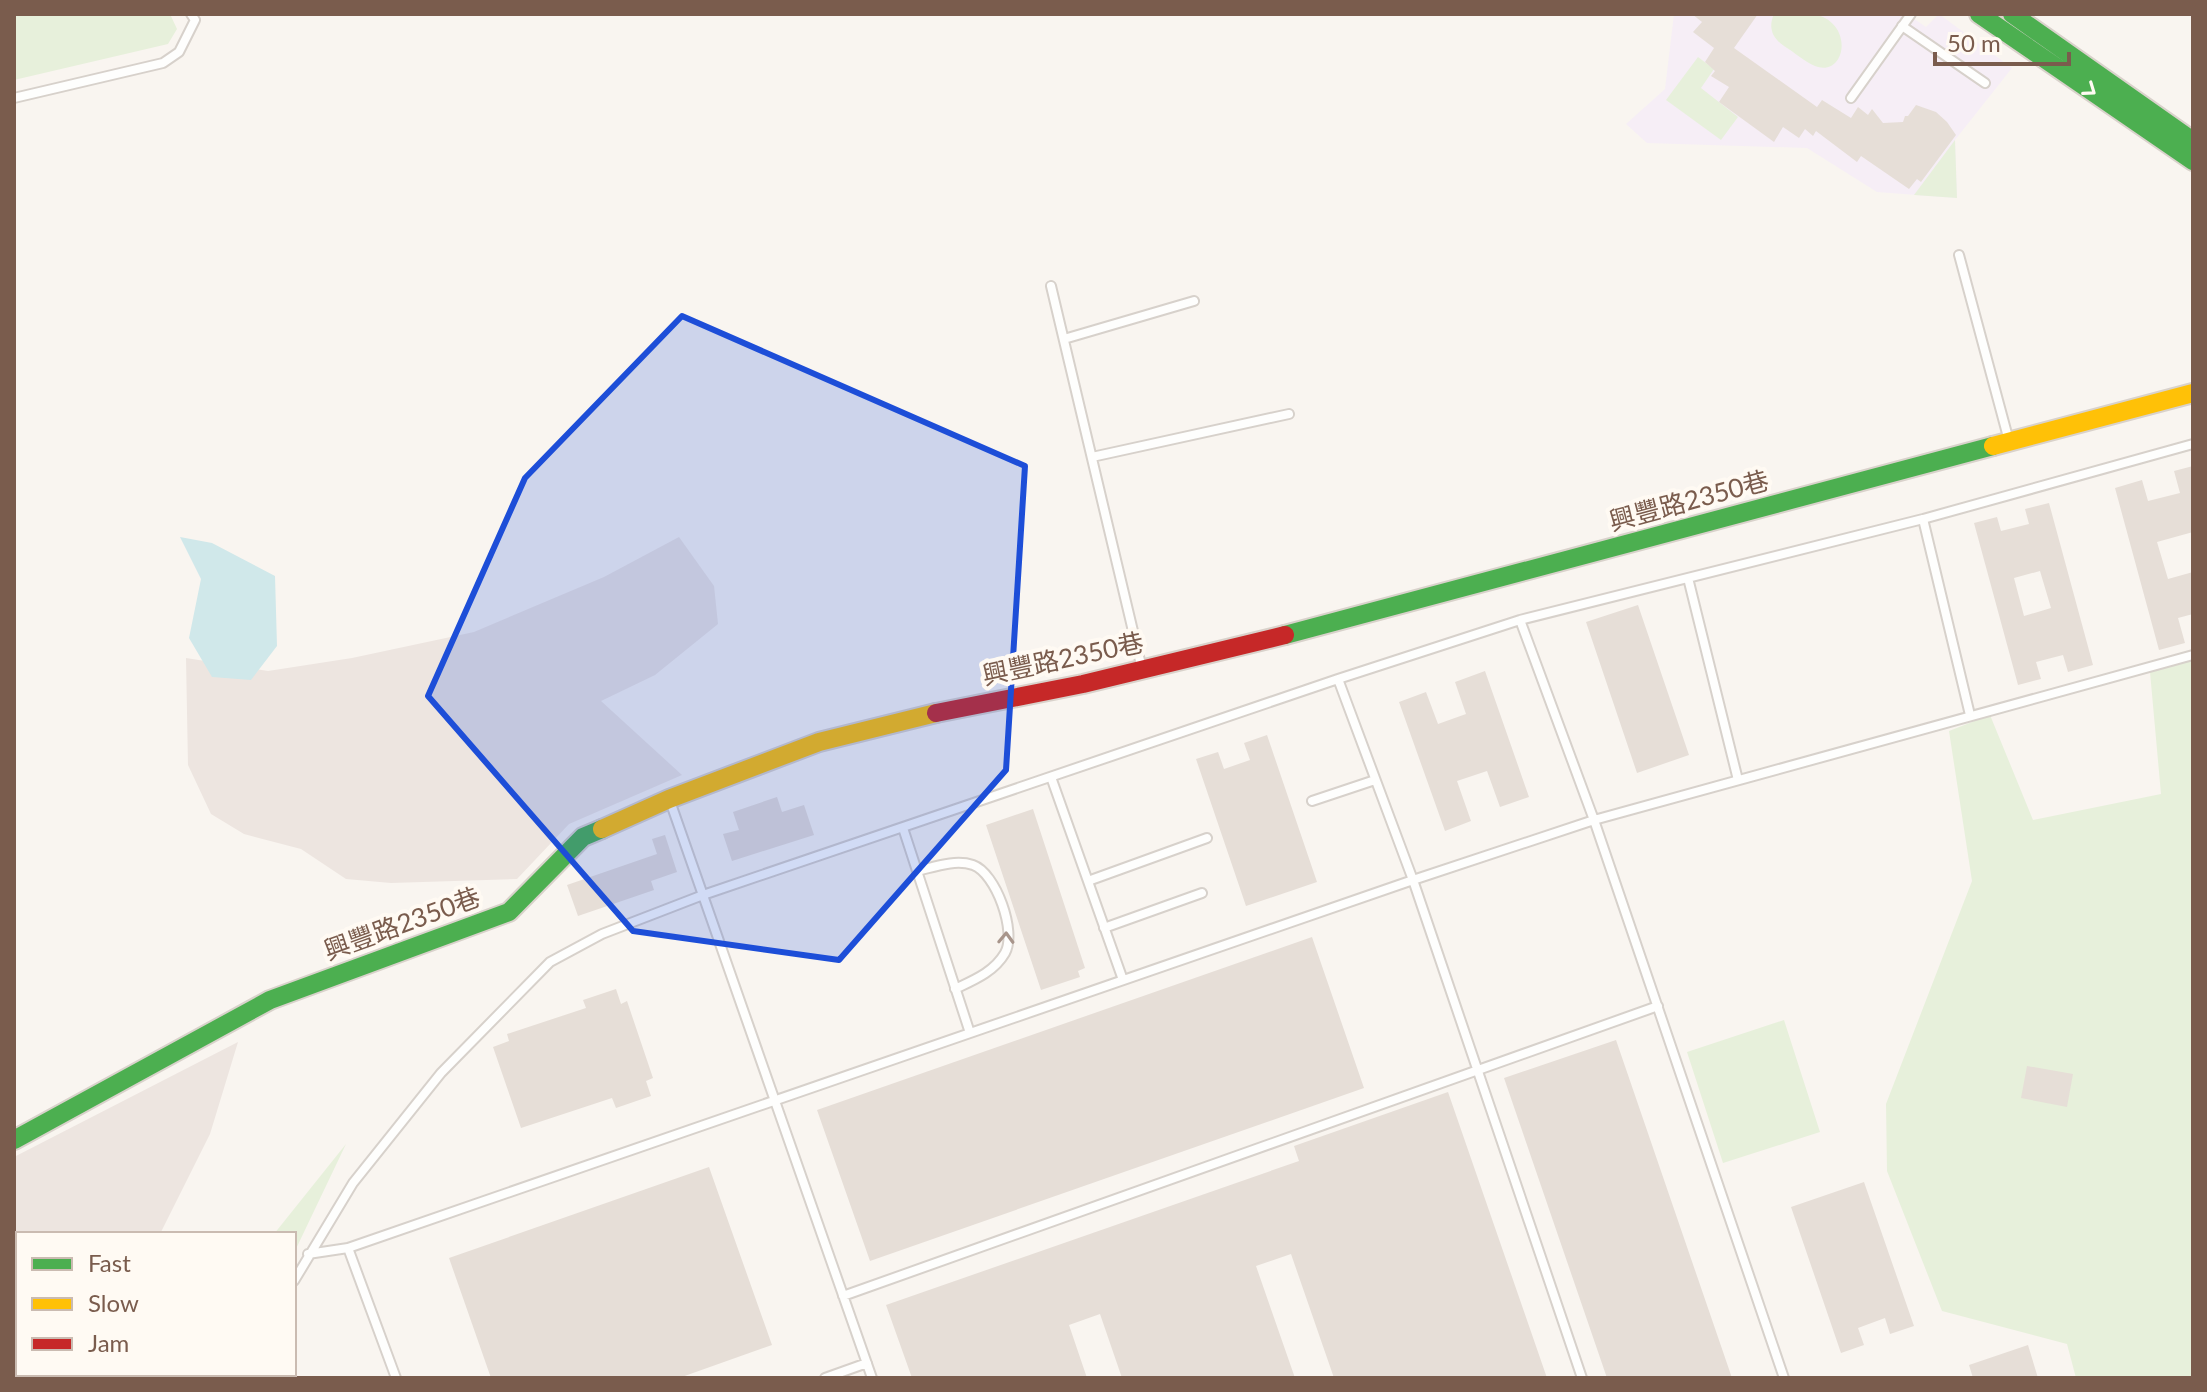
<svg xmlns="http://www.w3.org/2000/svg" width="2207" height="1392" viewBox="0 0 2207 1392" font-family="Lato,'Noto Sans TC',sans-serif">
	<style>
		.industrial { fill: #ede5e0 }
		.education { fill: #f6eef6 }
		.green { fill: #e7f0db }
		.water { fill: #d0e8ea }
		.building { fill: #e6ded7; fill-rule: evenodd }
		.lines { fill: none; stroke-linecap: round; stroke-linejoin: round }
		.lane-casing { stroke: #d7d1cb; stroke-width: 12 }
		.fast-casing { stroke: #d9d2cb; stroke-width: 22 }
		.slow-casing { stroke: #d9d2cb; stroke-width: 22 }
		.jam-casing { stroke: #d9d2cb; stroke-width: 22 }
		.lane { stroke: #fefefd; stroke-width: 8 }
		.fast { stroke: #4caf50; stroke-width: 18 }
		.slow { stroke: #ffc107; stroke-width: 18 }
		.jam { stroke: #c62828; stroke-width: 18 }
		.oneway { stroke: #fffaf3 }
		.oneway2 { stroke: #a8958b }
		.marked { fill: #1d4ed8; fill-opacity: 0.2; stroke: #1d4ed8; stroke-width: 6; stroke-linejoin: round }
		.labels { text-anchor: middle; stroke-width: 8; stroke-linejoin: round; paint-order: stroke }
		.street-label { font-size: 26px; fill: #7a5c4d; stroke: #fffaf3 }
	</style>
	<rect width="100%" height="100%" fill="#f9f5f0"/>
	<path class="industrial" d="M679,537l35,49 4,38 -63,51 -54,26 81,74 -113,49 -52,55 -126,4 -45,-4 -45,-30 -57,-15 -33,-20 -23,-49 -2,-107 82,13 84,-13 122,-26 130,-55z
		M238,1042l-28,92 -50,100h-142v110l-4,3v-190z"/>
	<path class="education" d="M1674,14h233l19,13 13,-13 73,54 -57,72 2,58 -80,-6 -70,-44 -160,-5 -21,-19 39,-35z"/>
	<path class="green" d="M14,14h156l7,15 -9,15 -154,36z
		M1774,14c12,0 26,-2 38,0 43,6 35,64 3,52 -10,-4 -21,-14 -31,-20 -12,-8 -16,-19 -10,-32z
		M1698,57l16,12 -13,19 37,29 -17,23 -55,-40z
		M1955,140l2,58 -43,-3z
		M2193,660v718h-117l-9,-34 -125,-33 -55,-140 -1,-67 86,-223 -23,-150 41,-16 43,105 128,-26 -11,-122z
		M1784,1020l36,112 -97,31 -36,-111z
		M346,1144l-52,109v-19h-20z"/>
	<path class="water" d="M180,537l32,6 63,33 2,70 -26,34 -39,-3 -23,-39 12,-59z"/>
	<path class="building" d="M1692,14h66l-24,34 83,59 5,-7 29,18 7,-11 10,8 4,-6 11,14 20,-1 2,-6h3l8,-11 20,7 11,10 9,13 -35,47 -4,-3 -8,10 -48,-33 -4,6 -41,-31 -3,5 -8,-7 -6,9 -16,-11 -9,15 -55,-40 10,-15 -18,-11 4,-5 -10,-9 9,-14 -21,-16 9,-10z
		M2193,466v66l-36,10 11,37 25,-7v42l-15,4 7,25 -26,7 -44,-162 27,-8 6,21 32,-8 -6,-22z
		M2049,503l44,162 -25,7 -5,-17 -27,7 5,17 -23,6 -44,-162 23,-6 4,14 28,-7 -4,-15zM2040,571l11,37 -27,8 -10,-38z
		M1638,605l51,150 -52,18 -51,-151z
		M1485,671l44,126 -29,10 -13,-36 -30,10 14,40 -26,10 -46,-129 27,-10 12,32 28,-10 -11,-32z
		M1267,735l50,147 -71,24 -50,-147 22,-7 6,17 26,-9 -6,-17z
		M777,797l5,15 22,-7 10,30 -82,26 -9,-27 16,-4 -6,-18z
		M1033,809l52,159 -7,3 2,6 -39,13 -55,-165z
		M665,835l12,37 -26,9 3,9 -76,26 -11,-31 90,-31 -5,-15z
		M1312,937l52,151 -494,173 -53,-151z
		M616,989l5,15 6,-3 26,77 -7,3 5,15 -35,12 -4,-10 -91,30 -28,-81 16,-6 -2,-7 79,-26 -3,-8z
		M1616,1040l116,338h-125l-103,-300z
		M2027,1066l46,8 -6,33 -46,-9z
		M1448,1092l99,286h-213l-43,-124 -35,12 39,112h-173l-22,-64 -31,11 18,53h-175l-26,-73 413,-144 -5,-15z
		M709,1167l63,178 -93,33h-188l-42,-120z
		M1864,1182l50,144 -24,8 -5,-16 -27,10 6,17 -23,8 -50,-146z
		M2028,1345l10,33h-65l-4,-13z"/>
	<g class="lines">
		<defs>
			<path id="lane" d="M1902,26l83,57
				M14,98l149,-35 16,-11 16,-32 -4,-6
				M1851,98l60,-84
				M1959,255l50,186
				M1051,286l91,383
				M1064,339l130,-38
				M1092,457l197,-43
				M1923,519l47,196
				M1688,578l50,202
				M1520,620l74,200 190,558
				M1338,679l75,201 169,498
				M1051,777l72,203
				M670,801l202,577
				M1312,801l63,-21
				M903,828l67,205
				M917,871c17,-4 38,-12 56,-6 23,8 44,67 32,88 -11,19 -31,27 -50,36
				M1088,881l119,-43
				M1104,928l98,-35
				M348,1248l48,130
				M308,1254l40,-6 1065,-368 181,-60 599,-165
				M294,1281l59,-98 88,-110 109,-111 52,-28 101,-39 635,-216 182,-59 403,-101 270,-75
				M843,1296l815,-290
				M257,1378l1,-4
				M825,1378l42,-15"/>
			<path id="fast" d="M1979,14l214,147
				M2012,14l181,127
				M1285,635l708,-189
				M14,1140l256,-140 239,-88 74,-75 19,-8"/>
			<path id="slow" d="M1993,446l200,-53
				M602,829l67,-30 150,-57 117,-29"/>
			<path id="jam" d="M936,713l147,-29 202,-49"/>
		</defs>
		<use href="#lane" class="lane-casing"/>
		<use href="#fast" class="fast-casing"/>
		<use href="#slow" class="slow-casing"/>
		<use href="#jam" class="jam-casing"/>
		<use href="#lane" class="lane"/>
		<use href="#fast" class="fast"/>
		<use href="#slow" class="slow"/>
		<use href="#jam" class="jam"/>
	</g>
	<defs><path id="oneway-chevron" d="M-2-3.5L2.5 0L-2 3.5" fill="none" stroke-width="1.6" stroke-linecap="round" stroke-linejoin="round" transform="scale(2)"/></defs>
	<use class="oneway" href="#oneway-chevron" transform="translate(2090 90) rotate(35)"/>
	<use class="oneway2" href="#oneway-chevron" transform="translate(1006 938) rotate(-88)"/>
	<path class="marked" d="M682,316l343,150 -19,304 -167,190 -206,-29 -205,-235 97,-218z"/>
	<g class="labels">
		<g class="street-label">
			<text transform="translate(1689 501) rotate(-15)" y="9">興豐路2350巷</text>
			<text transform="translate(1063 659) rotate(-12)" y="9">興豐路2350巷</text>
			<text transform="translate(402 924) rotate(-20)" y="9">興豐路2350巷</text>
		</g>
	</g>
	<rect width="2207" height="1392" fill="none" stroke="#7a5c4d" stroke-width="32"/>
	<rect x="16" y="1232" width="280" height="144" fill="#fffaf3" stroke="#cabbb1" stroke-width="2"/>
	<rect x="32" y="1258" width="40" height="12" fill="#4caf50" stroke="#cabbb1" stroke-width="2"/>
	<text x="88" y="1272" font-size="24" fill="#7a5c4d">Fast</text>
	<rect x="32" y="1298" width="40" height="12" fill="#ffc107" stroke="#cabbb1" stroke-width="2"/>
	<text x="88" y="1312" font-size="24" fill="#7a5c4d">Slow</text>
	<rect x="32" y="1338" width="40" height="12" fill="#c62828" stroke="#cabbb1" stroke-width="2"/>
	<text x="88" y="1352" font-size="24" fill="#7a5c4d">Jam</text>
	<path d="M1935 52v12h134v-12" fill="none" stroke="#7a5c4d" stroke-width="4"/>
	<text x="1947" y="52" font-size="24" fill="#7a5c4d" stroke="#fffaf3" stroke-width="6" paint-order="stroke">50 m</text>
</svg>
